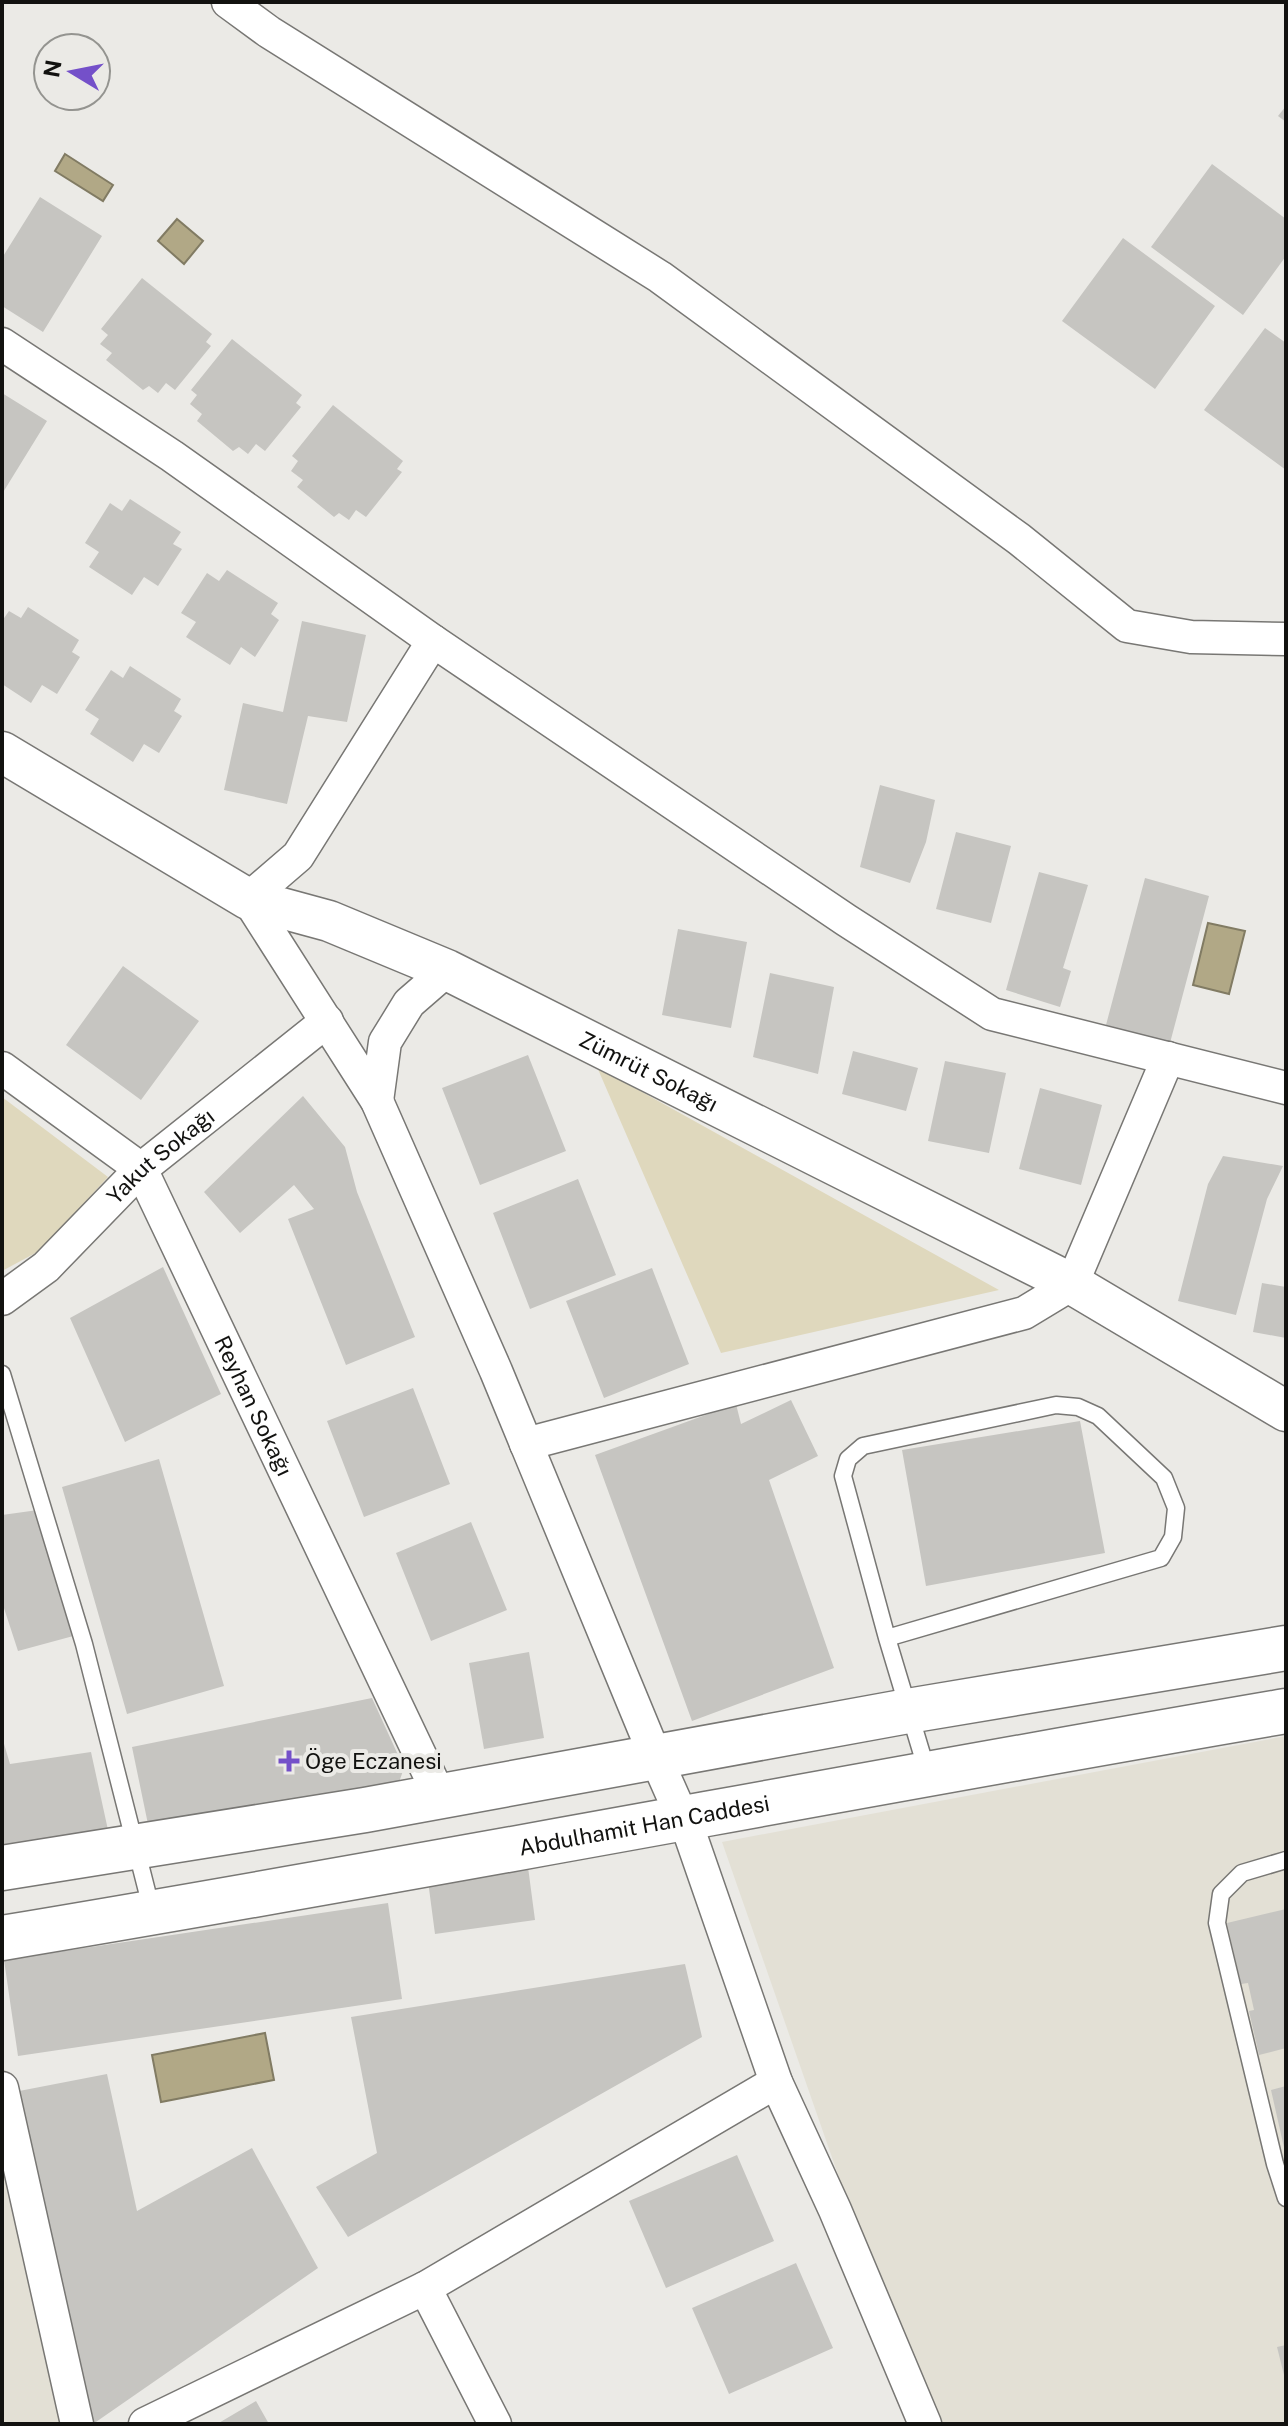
<svg xmlns="http://www.w3.org/2000/svg" width="1288" height="2426" viewBox="0 0 1288 2426" font-family="'Public Sans',sans-serif">
	<style>
		.built { fill: #e3e0d5 }
		.green { fill: #dfd8bd }
		.water { fill: #b1a886; stroke: #817b63; stroke-width: 2 }
		.building { fill: #c6c5c1 }
		.lines { fill: none; stroke-linecap: round; stroke-linejoin: round }
		.service-casing { stroke: #787774; stroke-width: 19 }
		.minor-casing { stroke: #787774; stroke-width: 35 }
		.tertiary-casing { stroke: #787774; stroke-width: 43 }
		.secondary-casing { stroke: #787774; stroke-width: 47 }
		.service { stroke: #fff; stroke-width: 16 }
		.minor { stroke: #fff; stroke-width: 32 }
		.tertiary { stroke: #fff; stroke-width: 40 }
		.secondary { stroke: #fff; stroke-width: 44 }
		.poi-dot { fill: #7450c9; stroke: #ebeae6; stroke-width: 3 }
		.labels { text-anchor: middle; stroke-width: 8; stroke-linejoin: round; paint-order: stroke }
		.street-label { font-size: 22px; fill: #121210; stroke: #ebeae6 }
		.poi-label { font-size: 22px; fill: #121210; stroke: #ebeae6; text-anchor: start }
	</style>
	<rect width="100%" height="100%" fill="#ebeae6"/>
	<path class="built" d="M1286,1736v688h-361l-203,-582z
		M2,2115l68,309h-68z"/>
	<path class="green" d="M597,1067l402,223 -278,63z
		M2,1097l106,80 -67,73 -39,21z"/>
	<path class="water" d="M65,154l48,31 -10,16 -48,-30z
		M177,219l26,22 -19,23 -26,-23z
		M1208,923l37,8 -16,63 -36,-9z
		M265,2033l9,47 -113,22 -9,-47z"/>
	<path class="building" d="M1286,106v16l-8,-6z
		M1212,164l74,55v37l-43,59 -92,-68z
		M40,197l62,39 -59,96 -41,-26v-48z
		M1123,238l92,68 -60,83 -93,-68z
		M142,278l70,56 -6,8 5,4 -36,44 -9,-7 -8,10 -9,-7 -6,4 -37,-30 6,-7 -12,-9 8,-9 -7,-6z
		M1265,328l21,15v127l-82,-60z
		M232,339l70,56 -6,8 5,4 -36,44 -9,-7 -8,10 -9,-7 -6,4 -36,-30 5,-7 -12,-10 7,-9 -6,-5z
		M2,393l45,28 -45,73z
		M333,405l70,56 -6,8 5,3 -36,45 -10,-7 -7,10 -10,-7 -5,4 -37,-30 6,-7 -12,-9 7,-10 -6,-5z
		M130,499l51,33 -8,12 9,5 -24,37 -14,-9 -12,18 -43,-28 10,-15 -14,-9 25,-40 12,8z
		M227,570l51,33 -7,11 8,6 -24,37 -14,-10 -11,18 -44,-28 10,-15 -15,-9 26,-40 12,8z
		M28,607l51,33 -7,12 8,5 -23,37 -15,-9 -11,18 -29,-19v-63l7,-10 12,7z
		M302,621l64,14 -19,87 -39,-6 -21,88 -63,-14 19,-87 40,9z
		M130,666l51,33 -7,12 8,5 -23,37 -15,-9 -11,18 -43,-28 9,-15 -14,-9 26,-40 12,8z
		M880,785l55,15 -9,42 -16,41 -50,-16z
		M956,832l55,14 -20,77 -55,-14z
		M1039,872l49,13 -25,83 8,3 -11,36 -54,-17z
		M1145,878l64,18 -39,147 -64,-18z
		M678,929l69,13 -16,86 -69,-13z
		M123,966l76,55 -58,79 -75,-55z
		M770,973l64,14 -16,87 -65,-17z
		M853,1051l65,17 -12,43 -64,-17z
		M528,1055l38,96 -86,34 -38,-97z
		M945,1061l61,12 -17,80 -61,-12z
		M1040,1088l62,17 -21,80 -62,-16z
		M303,1096l42,51 12,45 58,145 -69,28 -58,-146 26,-10 -20,-24 -54,48 -36,-41z
		M1223,1156l60,10 -16,33 -31,116 -58,-14 30,-117z
		M578,1179l38,96 -86,34 -37,-96z
		M163,1267l58,127 -96,48 -55,-124z
		M652,1268l37,96 -85,34 -38,-97z
		M1262,1283l24,4v51l-33,-6z
		M413,1388l37,96 -86,33 -37,-96z
		M791,1400l27,56 -49,24 65,188 -142,53 -97,-266 141,-51 5,20z
		M1080,1421l25,132 -179,33 -24,-136z
		M159,1459l65,227 -97,28 -65,-227z
		M38,1510l39,125 -59,16 -16,-49v-87z
		M471,1522l36,88 -76,31 -35,-88z
		M529,1652l15,86 -60,11 -15,-86z
		M372,1698l32,70 -7,20 -248,41 -17,-82z
		M2,1737l8,27 81,-12 17,78 -106,16z
		M528,1867l7,53 -100,14 -7,-53z
		M388,1903l14,96 -384,57 -14,-96z
		M1286,1909v139l-27,7 -10,-44 5,-1 -6,-27 -7,1 -14,-61z
		M685,1964l17,73 -354,200 -32,-50 61,-34 -26,-136z
		M107,2074l30,137 115,-63 66,120 -225,156h-14l-65,-332z
		M1286,2086v66h-1l-14,-62z
		M737,2155l37,86 -108,47 -37,-87z
		M796,2263l37,85 -104,46 -37,-86z
		M1286,2345v34h-1l-8,-32z
		M256,2401l13,23h-52z"/>
	<g class="lines">
		<defs>
			<path id="service" d="M2,1374l82,270 68,267
				M887,1638l274,-80 12,-21 3,-29 -12,-30 -66,-62 -20,-9 -22,-2 -193,41 -15,13 -5,17 44,162 40,133
				M1286,1860l-44,13 -21,21 -4,29 58,241 11,34"/>
			<g id="minor">
				<path d="M228,2l41,30 391,245 359,262 108,87 64,11 95,2"/>
				<path d="M2,344l170,112 261,185 413,279 146,94 294,74"/>
				<path d="M433,641l-135,215 -50,43 129,202 119,270 160,387 35,79 85,245 59,128 90,214"/>
				<path id="s1" d="M2,1068l139,101 299,628"/>
				<path d="M377,1101l8,-59 24,-39 38,-33"/>
				<path id="s2" d="M2,1299l44,-32 95,-98 186,-148"/>
				<path d="M526,1444l498,-131 48,-29 96,-226"/>
				<path d="M2,2088l75,336"/>
				<path d="M425,2288l70,136"/>
				<path d="M145,2424l280,-136 351,-206"/>
			</g>
			<g id="tertiary">
				<path id="s3" d="M2,752l246,147 81,22 118,49 625,314 214,127"/>
			</g>
			<g id="secondary">
				<path d="M2,1868l363,-58 543,-99 378,-63"/>
				<path id="s4" d="M2,1938c429,-71 856,-154 1284,-227"/>
			</g>
		</defs>
		<use href="#service" class="service-casing"/>
		<use href="#minor" class="minor-casing"/>
		<use href="#tertiary" class="tertiary-casing"/>
		<use href="#secondary" class="secondary-casing"/>
		<use href="#service" class="service"/>
		<use href="#minor" class="minor"/>
		<use href="#tertiary" class="tertiary"/>
		<use href="#secondary" class="secondary"/>
	</g>
	<path class="poi-dot" d="M285 1749h8v8h8v8h-8v8h-8v-8h-8v-8h8z"/>
	<g class="labels">
		<g class="street-label">
			<text dy="8" stroke="none"><textPath href="#s3" startOffset="724">Zümrüt Sokağı</textPath></text>
			<text dy="8" stroke="none"><textPath href="#s2" startOffset="214">Yakut Sokağı</textPath></text>
			<text dy="8" stroke="none"><textPath href="#s1" startOffset="434">Reyhan Sokağı</textPath></text>
			<text dy="8" stroke="none"><textPath href="#s4" startOffset="652">Abdulhamit Han Caddesi</textPath></text>
		</g>
		<g class="poi-label">
			<text x="305" y="1769">Öge Eczanesi</text>
		</g>
	</g>
	<rect width="1288" height="2426" fill="none" stroke="#121210" stroke-width="8"/>
	<g transform="translate(72 72) rotate(280)"><circle r="38" fill="#ebeae6" stroke="#949490" stroke-width="2"/>
	<path d="M0-6L14 30L0 20L-14 30Z" fill="#7450c9"/>
	<text y="-12" font-size="22" font-weight="bold" text-anchor="middle" fill="#121210">N</text>
	</g>
</svg>
